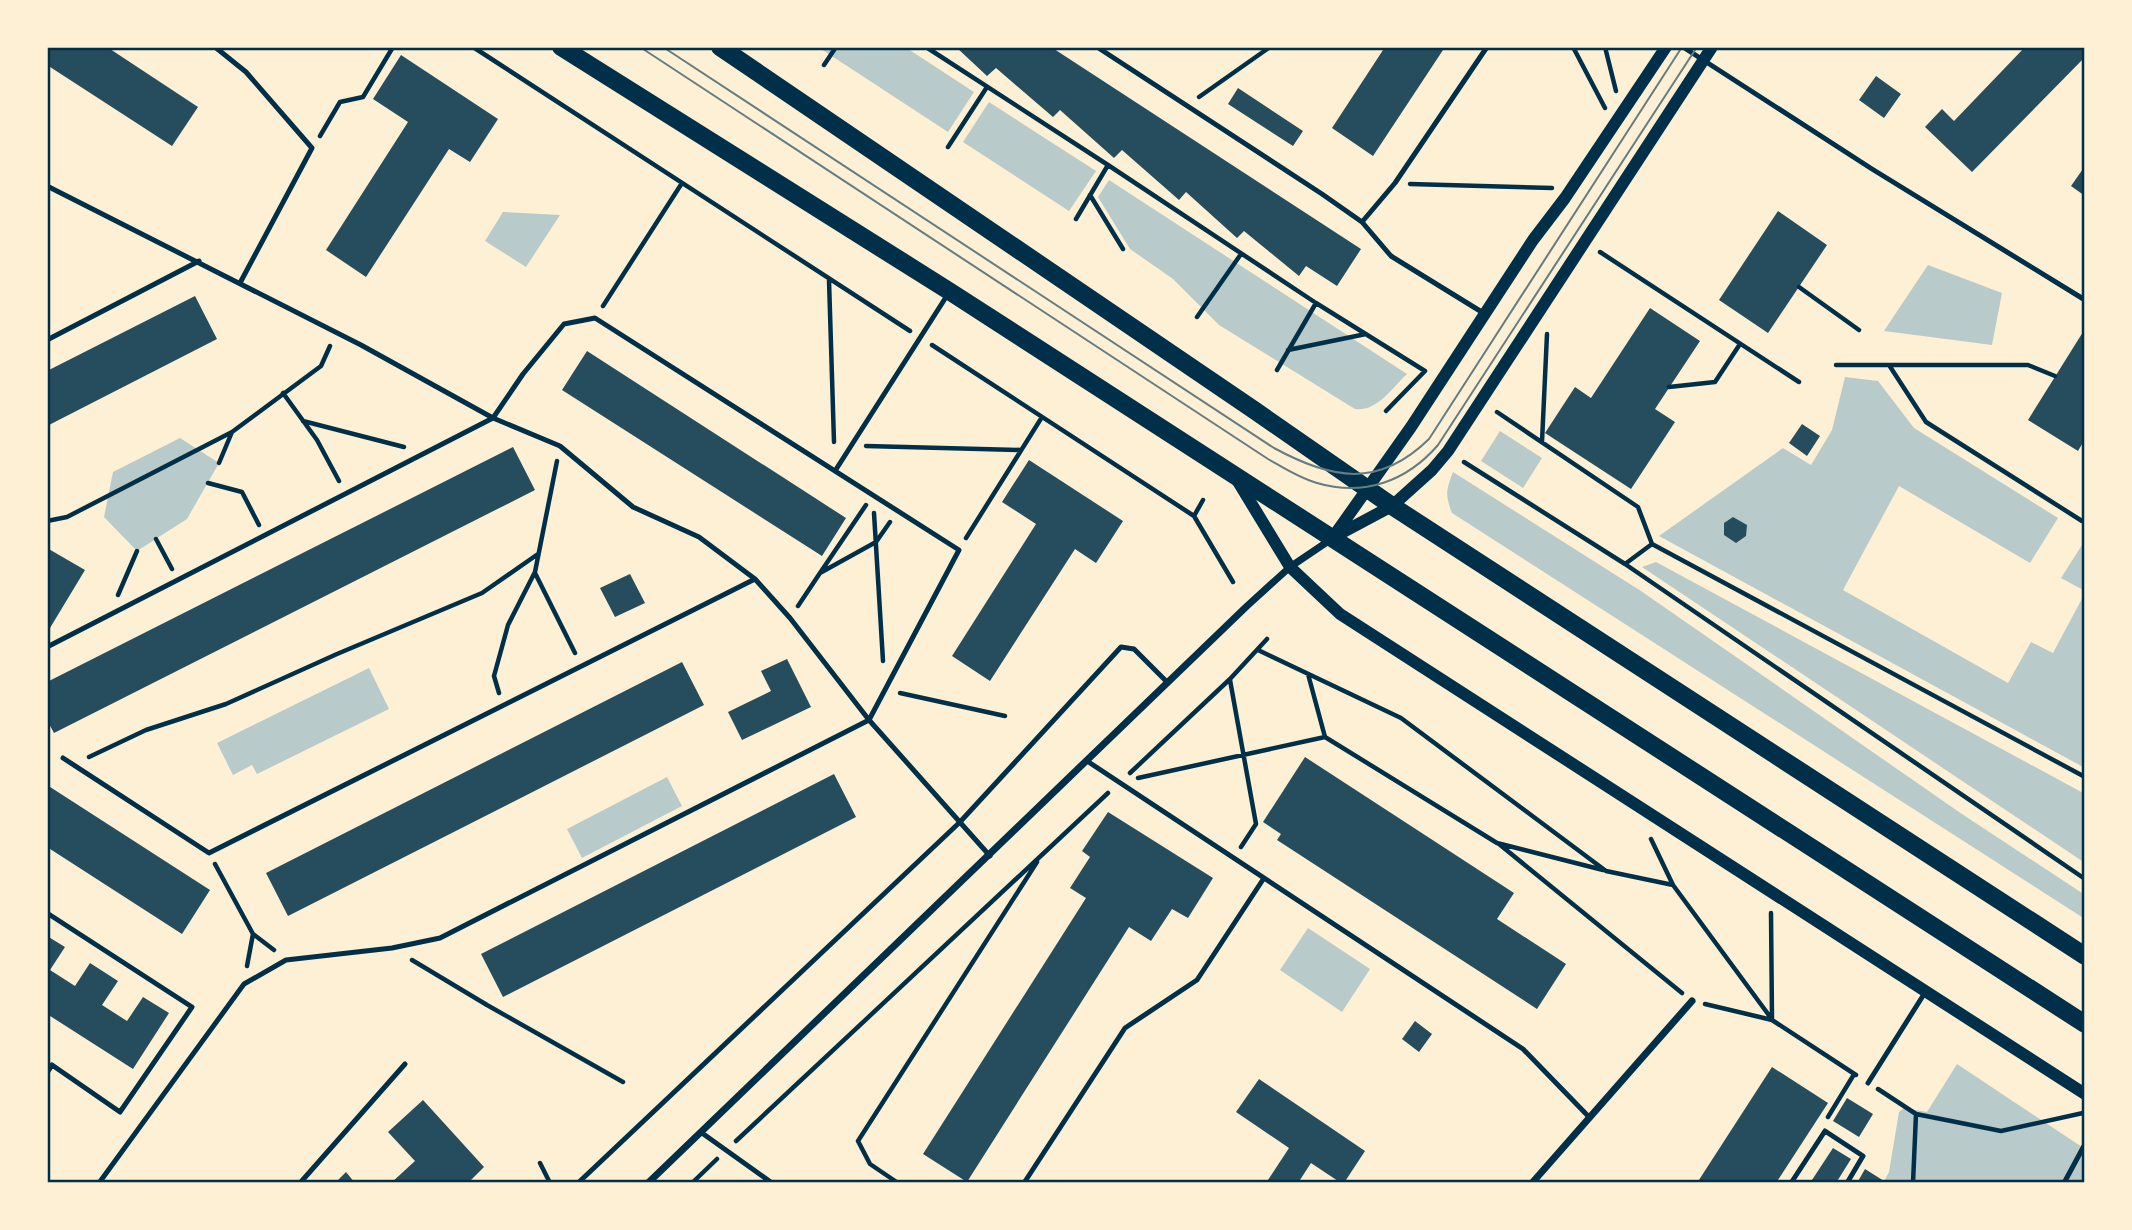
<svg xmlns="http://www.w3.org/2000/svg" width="2132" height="1230" viewBox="0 0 2132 1230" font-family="'Noto Serif',serif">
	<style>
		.green { fill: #b9caca }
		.building { fill: #264d5e }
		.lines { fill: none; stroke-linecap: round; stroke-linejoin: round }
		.path { stroke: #003049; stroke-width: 4.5 }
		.service { stroke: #003049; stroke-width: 5 }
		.minor { stroke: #003049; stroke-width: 7 }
		.tertiary { stroke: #003049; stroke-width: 12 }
		.primary { stroke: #003049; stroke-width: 18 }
		.tram { stroke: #657d81; stroke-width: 2 }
		.neatline { fill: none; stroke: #003049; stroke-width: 2.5 }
	</style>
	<rect width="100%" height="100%" fill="#fdf0d5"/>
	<path class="green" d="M818,47h87l69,45 -26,40z
		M989,102l107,69 -27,40 -106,-69z
		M1109,180l298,194c-15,14 -30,38 -52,35l-136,-84 -46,-46 -43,-30 -32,-52z
		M503,212l57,3 -34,52 -41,-26z
		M1928,265l74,28 -10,52 -108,-14z
		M1845,377l33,4 36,47 144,90 -28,45 -131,-77 -56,104 165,93 23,-41 22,11 32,-60v175l-426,-232 124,-88 28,17 21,-35z
		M1500,431l42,27 -19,30 -42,-27z
		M180,438l39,25 -32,56 -50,32 -33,-34 9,-45z
		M1453,472l188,119 318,221 126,83v24l-633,-406c-7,-18 -6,-23 1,-41z
		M2082,545l3,7v39l-24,-13z
		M1656,562l429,232v69l-443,-296z
		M369,668l20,41 -132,65 -5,-9 -19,10 -16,-32z
		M667,777l15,29 -100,52 -15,-29z
		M1308,928l62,41 -28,43 -62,-42z
		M1957,1064l128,85v34h-202l6,-11 10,-60 5,-4 23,4z"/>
	<path class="building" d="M47,47h60l91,60 -26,39 -125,-81z
		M956,47h95l310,202 -24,37 -31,-20 -7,10 -55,-45 -7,7 -51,-46 -7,8 -57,-50 -8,8 -54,-48 -7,7 -57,-49 -9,8z
		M1385,47h60l-72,109 -41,-28z
		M2025,47h60v10l-113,115 -47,-45 17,-18 12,12z
		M401,55l97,64 -28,43 -21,-13 -83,128 -40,-27 82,-128 -35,-23z
		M1876,76l25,18 -17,24 -25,-18z
		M1238,88l65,43 -10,15 -65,-42z
		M2085,166v30l-14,-10z
		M1778,211l49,34 -59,88 -49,-33z
		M195,296l22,43 -170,87v-55z
		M1650,308l50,33 -45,68 20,13 -44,67 -86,-56 30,-46 16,11z
		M2083,332l2,1v106l-7,12 -50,-31z
		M587,351l259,167 -24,38 -260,-166z
		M1802,424l18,12 -13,20 -18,-13z
		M513,447l22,43 -481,243 -7,-13v-38z
		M1029,460l94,61 -27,42 -21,-14 -85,132 -38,-25 84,-132 -34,-22z
		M1733,517l14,8 -1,11 -10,7 -12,-8v-12z
		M47,548l38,22 -35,58 -3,-2z
		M630,574l15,29 -30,14 -15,-29z
		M787,659l24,48 -69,33 -14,-28 43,-21 -10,-20z
		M682,662l22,43 -416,211 -22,-43z
		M1305,757l209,136 -17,26 69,45 -29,45 -260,-169 4,-6 -18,-12z
		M834,774l22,43 -353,180 -22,-43z
		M47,785l163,105 -28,44 -135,-87z
		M1108,812l105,66 -25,40 -16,-9 -21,32 -22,-14 -162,255 -44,-28 163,-256 -16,-10 20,-31 -8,-6z
		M47,936l18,11 -15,23 25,16 15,-23 28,18 -16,24 25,16 16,-24 26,16 -36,56 -86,-55z
		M1415,1021l17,13 -13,18 -17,-13z
		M1772,1067l56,36 -52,80h-79z
		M1259,1079l106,72 -21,32h-3l-30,-20 -13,20h-32l23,-35 -53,-36z
		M1847,1098l26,16 -14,23 -26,-16z
		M423,1100l61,67 -16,16h-77l24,-22 -27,-29z
		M1833,1148l18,11 -15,24h-26z
		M1865,1169l19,12 -1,2h-26z
		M346,1172l9,11h-20z"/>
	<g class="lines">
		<path class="path" d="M473,47l437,284
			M926,47l182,118 208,138 109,68 -39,40
			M1573,47l32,61
			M1605,47l11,44
			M824,65l12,-18
			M1199,97l71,-50
			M320,136l20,-34 23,-5 30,-50
			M948,147l39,-60
			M1410,184l142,4
			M1090,195l33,54
			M1076,219l32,-54
			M1600,252l199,130
			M829,280l5,162
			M1799,287l60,43
			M603,306l79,-123
			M1197,317l44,-63
			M932,345l262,171 39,66
			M1288,350l78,-16
			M1836,365h192l27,11
			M1889,365l37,57 156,99
			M1277,370l39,-67
			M1669,387l46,-5 25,-38
			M283,393l34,47 22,41
			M1497,412l141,95 14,37 433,233
			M303,421l101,26
			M1542,442l5,-108
			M866,446l155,4
			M1464,462l161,102 460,315
			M219,463l13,-31 89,-66 9,-20
			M208,483l34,9 17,33
			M874,513l9,148
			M1194,516l9,-16
			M47,521l20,-4 165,-85
			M966,538l76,-121
			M156,539l16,30
			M1625,564l27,-20
			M535,573l40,80
			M820,573l46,-68
			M118,595l19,-44
			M798,606l22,-33 56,-31 14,-20
			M1258,650l143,68 205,153 67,14
			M1308,674l17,63 172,106 106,27
			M1230,680l26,144 -15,23
			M499,693l-5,-17 14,-51 27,-53 22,-111
			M900,693l105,23
			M89,757l57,-27 80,-26 111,-50 145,-61 56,-39
			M1130,773l100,-94 37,-40
			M1138,778l187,-41
			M1651,839l22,46 98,133
			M1499,844l183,149
			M215,864l38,70 21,16
			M1771,913l1,107 84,55
			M412,960l75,45 136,77
			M247,966l6,-32
			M1705,1004l67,16
			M1878,1089l38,25 -3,69
			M1916,1114l85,17 82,-18
			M1828,1117l25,-41
			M736,1141l372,-348
			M540,1163l10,20
			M692,1183l25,-24
			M898,1183l-28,-19 -12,-23 179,-279"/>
		<path class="service" d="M215,47l31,25 66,76 -72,135
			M1097,47l225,147 40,28 29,34 94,58
			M1683,47l189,122 213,131
			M47,186l314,159 132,73 67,28 73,61 66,30 56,42 35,39 79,102 121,136
			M1362,222l33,-39 92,-136
			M47,340l152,-79
			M835,471l113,-177
			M47,647l446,-229 30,-44 41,-50 31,-6 364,232 -90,170 -429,218 -48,10 -106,12 -42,24 -145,199
			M63,758l146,95 546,-274
			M1087,761l436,288 67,69
			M47,913l145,94 -72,105 -68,-47 -5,8
			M1868,1083l58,-92
			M702,1133l70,50
			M300,1183l105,-119
			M578,1183l382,-361 161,-175 13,2 34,34
			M1024,1183l101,-155 72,-48 67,-102
			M1791,1183l34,-52 38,25 -16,27
			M2064,1183l21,-39"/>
		<path class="minor" d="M648,1183l599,-577 43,-39 40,-27
			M1532,1183l160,-182"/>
		<path class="tertiary" d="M1237,480l53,87 50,47 745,480
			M1336,533l75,-106 122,-187 32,-42 101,-151
			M1332,538l60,-32 40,-36 16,-19 264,-404"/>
		<path class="primary" d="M561,47l388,244 1136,733
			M720,47l534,363 138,96 693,450"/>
		<path class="tram" d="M640,47l628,412c16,9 31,19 49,24 47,14 90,-2 121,-38l259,-398
			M663,47l611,401c57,31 104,41 155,-9l253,-392"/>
	</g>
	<rect width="2132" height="1230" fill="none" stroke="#fdf0d5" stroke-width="98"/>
	<rect x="49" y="49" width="2034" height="1132" class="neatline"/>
</svg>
